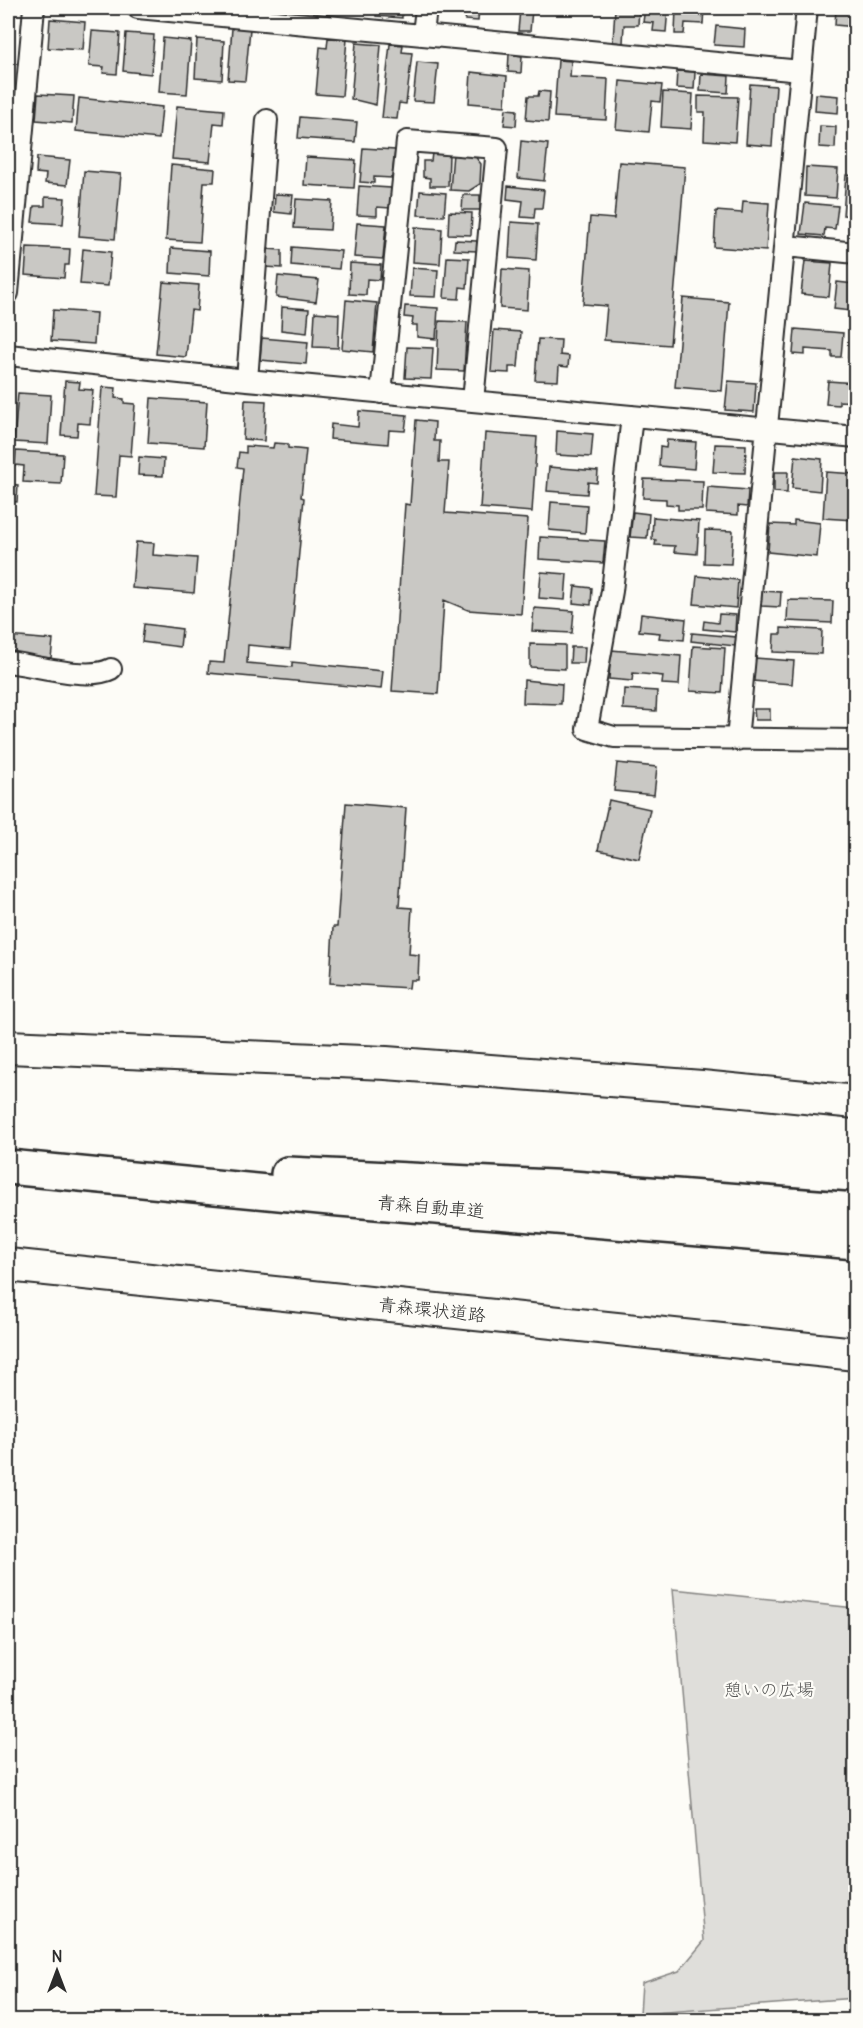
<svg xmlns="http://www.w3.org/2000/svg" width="863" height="2028" viewBox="0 0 863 2028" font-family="Delius,'Klee One',sans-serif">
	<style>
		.green { fill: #dfdeda; stroke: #858482; stroke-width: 1.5 }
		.building { fill: #c9c8c4; stroke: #2b2b2b; stroke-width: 1.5 }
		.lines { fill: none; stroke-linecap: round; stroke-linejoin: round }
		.minor-casing { stroke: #2b2b2b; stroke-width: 24 }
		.trunk-casing { stroke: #2b2b2b; stroke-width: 36 }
		.motorway-casing { stroke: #2b2b2b; stroke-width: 38 }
		.minor { stroke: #fdfcf7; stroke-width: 20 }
		.trunk { stroke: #fdfcf7; stroke-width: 32 }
		.motorway { stroke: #fdfcf7; stroke-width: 33 }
		.labels { text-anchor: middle; stroke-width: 4.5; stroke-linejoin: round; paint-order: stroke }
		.street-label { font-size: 18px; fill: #2b2b2b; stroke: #fdfcf7 }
		.park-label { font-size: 18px; fill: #585857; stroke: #fdfcf7 }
	</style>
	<rect width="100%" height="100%" fill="#fdfcf7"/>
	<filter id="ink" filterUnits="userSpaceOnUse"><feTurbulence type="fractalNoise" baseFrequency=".0167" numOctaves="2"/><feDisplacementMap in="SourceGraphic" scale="12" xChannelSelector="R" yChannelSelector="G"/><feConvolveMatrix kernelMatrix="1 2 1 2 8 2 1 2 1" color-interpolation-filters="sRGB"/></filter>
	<g filter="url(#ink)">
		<path class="green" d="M673,1589l182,19v390l-215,16 2,-31 37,-12 25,-30z"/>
		<path class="building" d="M376,8h26v10l-26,-2z
			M449,8h30l-1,13 -13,-1 1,-5 -18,-2z
			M615,8h24l-1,17h-14l-1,18 -10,-1z
			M645,8h23l-2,24 -13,-1 1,-8 -11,-1z
			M676,8h28l-1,16 -18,-1 -1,11h-9z
			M836,8h20v19l-21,-2z
			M520,10h12l-2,21h-12z
			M50,19l35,3 -2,28 -35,-2z
			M716,26l29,3 -1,18 -30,-2z
			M232,28l18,1 -5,52 -17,-1z
			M92,31l28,2 -3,41 -14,-1 1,-6 -15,-1z
			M126,33l28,2 -3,39 -28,-3z
			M163,38l28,3 -4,53 -28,-2z
			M328,38l19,1 -5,57 -26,-2 4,-47 7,1z
			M197,39l27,2 -2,39 -27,-2z
			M356,43l25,2 -5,60 -25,-6z
			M390,44l13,1 -1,7 10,1 -6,51 -7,-1 -2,16 -15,-1z
			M509,54l13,2 -1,17 -13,-1z
			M558,60l13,1 -1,16 38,2 -2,41 -52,-3z
			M417,62l21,2 -4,38 -21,-1z
			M677,71l18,1 -1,17 -18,-1z
			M471,72l36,4 -2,30 -36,-3z
			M701,74l28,2 -1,17 -28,-2z
			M620,81l42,4 -2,17 -8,-1 -3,31 -33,-3z
			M750,84l26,2 -4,60 -26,-2z
			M539,91l11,1 -2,30 -22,-2 2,-24h10z
			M663,92l30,2 -2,35 -30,-2z
			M38,94l36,2 -2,27 -36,-3z
			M816,94l23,2 -1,17 -23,-2z
			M698,96l40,1 -3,45 -31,-2 1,-28h-7z
			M79,98l83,9 -3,32 -83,-8z
			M177,106l47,4 -1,14 -9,-1 -4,39 -38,-3z
			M506,109l11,1 -1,16 -12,-1z
			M300,117l57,5 -2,20 -57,-4z
			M820,126l16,1 -1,21 -16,-1z
			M521,141l27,3 -4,37 -26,-3z
			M363,148l32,2 -3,28 -18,-1v6l-14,-1z
			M432,153l17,1 -1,32h-18v-8l-7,-1v-16h8z
			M453,153l21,2 7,9 -1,20 -11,7 -19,-1z
			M37,157l33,3 -3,25 -22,-2 1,-9 -10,-1z
			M306,157l50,3 -2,28 -50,-3z
			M619,162l66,5 -15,178 -66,-5 3,-34 -24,-2 7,-87 24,2z
			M171,165l44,4 -1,13h-10l-4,60 -34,-2z
			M806,167l32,2 -2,29 -31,-2z
			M84,171l37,3 -6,65 -36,-3z
			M846,175l10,1v40l-13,-1z
			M359,186l32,2 -1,20 -13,-1v9l-20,-1z
			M508,186l36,4 -2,18h-7l-1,10 -13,-1 2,-16 -16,-2z
			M420,191l26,2 -2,23 -26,-1z
			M275,194l18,1 -2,19 -17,-2z
			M463,195h17v15h-18z
			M45,197l20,1 -2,26 -31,-2 2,-16h11z
			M296,199l36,2 -2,29 -36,-2z
			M743,201l26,2 -3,48 -52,-4 2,-36 26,2z
			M805,203l33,3 -3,23 -10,-1 -1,8 -23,-2z
			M449,212l23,1 -1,22 -23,-1z
			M511,222l27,2 -2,36 -27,-2z
			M357,223l29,2 -3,34 -29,-2z
			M415,227l27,2 -2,35 -27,-2z
			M455,240l22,1v10l-23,-1z
			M27,247l43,2 -1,16h-4l-1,13 -39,-3z
			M292,247l49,4 -2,18 -48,-4z
			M171,248l39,3 -1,25 -39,-3z
			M83,249l28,3 -3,34 -28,-2z
			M266,249l16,1v18l-17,-1z
			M447,257l22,1 -2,30 -7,-1 -1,12 -15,-1z
			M805,261l27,2 -3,34 -28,-3z
			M350,263l31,2 -1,15 -13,-1 -1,16 -17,-1z
			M412,268l26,2 -2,27 -26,-1z
			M502,269l27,2 -2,39 -27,-2z
			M278,276l41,4 -3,22 -40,-5z
			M163,282l36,3 -2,26 -6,-1 -5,47 -30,-3z
			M837,282l17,2 -3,27 -17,-2z
			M683,298l46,4 -7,89 -47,-4z
			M346,300l31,3 -4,49 -31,-3z
			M405,306l33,2 -2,31 -19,-2v-12h-5l1,-7 -9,-1z
			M282,307l27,2 -2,24 -26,-3z
			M53,310l43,3 -2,31 -43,-3z
			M315,312l24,2 -1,34 -25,-1z
			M439,321l28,1 -3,49 -27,-1z
			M795,329l48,4 -2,24h-9v-6l-27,-2v6l-12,-1z
			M494,330l27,2 -3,35h-9v6l-18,-1z
			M849,335h7v24l-8,-1z
			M262,338l46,4 -2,22 -46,-4z
			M538,339l23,1 -1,15 9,1 -1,11 -9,-1 -1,15 -23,-1z
			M407,347l26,1 -2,31 -26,-1z
			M65,381l15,1 -1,7 14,1 -3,34 -12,-1 -1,13 -16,-1z
			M728,381l28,2 -2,29 -29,-2z
			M828,381l28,2v19l-17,-1v4l-13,-1z
			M102,387l14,1 -1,10 9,1v4l11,1 -4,52 -12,-1 -3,42 -22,-1z
			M18,393l33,2 -3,49 -34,-2z
			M151,398l56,4 -3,45 -56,-4z
			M245,400l21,1 -2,40 -21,-2z
			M359,411l48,4 -2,16 -16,-1 -1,14 -58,-5 1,-15 27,3z
			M416,420l19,2 -1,19h6l-1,21h10l-4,51 83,6 -7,95 -53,-4 -24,-10 -6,94 -46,-3 13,-187 5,1z
			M557,431l36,3 -2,23 -35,-2z
			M485,433l52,4 -5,75 -52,-4z
			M667,440l29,2 -2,27 -35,-3 1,-19 6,1z
			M274,443l14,1v4l18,2 -5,47 3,1 -14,151 -42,-4 -1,18 45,4v-5l91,9 -2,18 -173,-16 1,-11 15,1 19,-195 -6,-1 2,-15 7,1v-7l27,2z
			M715,444l31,1 -1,28 -32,-1z
			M16,451l47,3 -2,30 -38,-2 1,-16 -9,-1z
			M795,456l27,3 -2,32 -28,-3z
			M139,457l25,2 -1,17 -25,-1z
			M549,467l49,4 -1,12 -9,-1 -1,12 -40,-3z
			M774,472h14l-1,21 -13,-1z
			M826,472l30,2 -2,46 -31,-2z
			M644,479l59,2 -1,29h-24v-5l-12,-1v-5l-23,-1z
			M8,484l10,1 -1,17 -9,-1z
			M708,487l40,3 -1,17 -9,-1v9l-32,-2z
			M551,502l36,3 -2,28 -36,-3z
			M633,512l16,2 -2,24 -17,-1z
			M653,517l46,4 -2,33 -23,-2 1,-6 -20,-1 1,-5 -4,-1z
			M794,520l26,3 -3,34 -49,-5 2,-28 24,1z
			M705,530l28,1 -2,33 -27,-1z
			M540,537l65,4 -2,22 -64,-4z
			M136,542l18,1 -1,12 44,3 -3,35 -62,-5z
			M541,572l26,2 -2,26 -26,-2z
			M697,576l41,4 -2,28 -42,-4z
			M575,586l17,2 -1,17 -18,-2z
			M762,591l19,1 -1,15 -19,-1z
			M788,600l45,1 -1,22 -45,-2z
			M534,608l40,3 -2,22 -40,-2z
			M641,614l45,5 -2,21 -25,-2 1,-5 -21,-2z
			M719,614l17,1 -1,17 -32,-3 1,-8 14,2z
			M144,624l38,5 -2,18 -38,-5z
			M781,628l41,2 -1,24 -48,-2 1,-18h7z
			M692,633l44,4 -1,9 -44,-5z
			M8,636l45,4 -2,18 -43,-4z
			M530,644l35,1v24l-35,-2z
			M693,646l32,2 -3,45 -32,-2z
			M571,647h14l-1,16h-14z
			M611,650l70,6 -2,29 -17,-1 1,-8 -30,-3 -1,8 -23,-2z
			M755,658l39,3 -2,23 -39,-3z
			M524,680l38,4 -1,20 -38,-1z
			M624,689l33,2 -1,20 -33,-2z
			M754,709h16v11h-15z
			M617,763l40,4 -3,28 -40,-4z
			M609,800l41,9 -11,50 -41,-9z
			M346,803l60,5 -7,99 13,1 -3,46 10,1 -1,25h-8l-1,8 -79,-5 3,-56h4z"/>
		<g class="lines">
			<defs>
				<path id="minor" d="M138,8l663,63
					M423,34l3,-26
					M786,246l70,7
					M8,293l26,-285
					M8,355l239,25 609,57
					M247,380l20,-260
					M381,393l26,-252 90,7 -24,253
					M632,416l-20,175 -25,138 27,8 242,3
					M8,662c26,3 80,19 103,7
					M737,740l70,-732"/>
				<path id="trunk" d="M8,1047l378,16 316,24 154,15
					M8,1265l848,89"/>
				<path id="motorway" d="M8,1167l332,32 516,43
					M288,1174l284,14 284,22"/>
			</defs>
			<use href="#minor" class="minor-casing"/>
			<use href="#trunk" class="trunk-casing"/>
			<use href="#motorway" class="motorway-casing"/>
			<use href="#minor" class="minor"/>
			<use href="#trunk" class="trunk"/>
			<use href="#motorway" class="motorway"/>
		</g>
	</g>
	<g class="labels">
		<g class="street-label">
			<text transform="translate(431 1207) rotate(5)" y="6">青森自動車道</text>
			<text transform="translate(432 1310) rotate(6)" y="6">青森環状道路</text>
		</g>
		<g class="park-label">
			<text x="769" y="1696">憩いの広場</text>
		</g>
	</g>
	<rect width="863" height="2028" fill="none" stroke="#fdfcf7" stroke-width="30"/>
	<rect x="15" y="15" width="833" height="1998" fill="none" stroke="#2b2b2b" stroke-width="2" filter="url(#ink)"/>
	<g transform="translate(57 1971)" stroke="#fdfcf7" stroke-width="4.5" paint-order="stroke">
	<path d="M0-4.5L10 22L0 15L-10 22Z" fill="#2b2b2b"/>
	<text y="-9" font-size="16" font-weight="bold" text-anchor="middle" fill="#2b2b2b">N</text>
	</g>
</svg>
